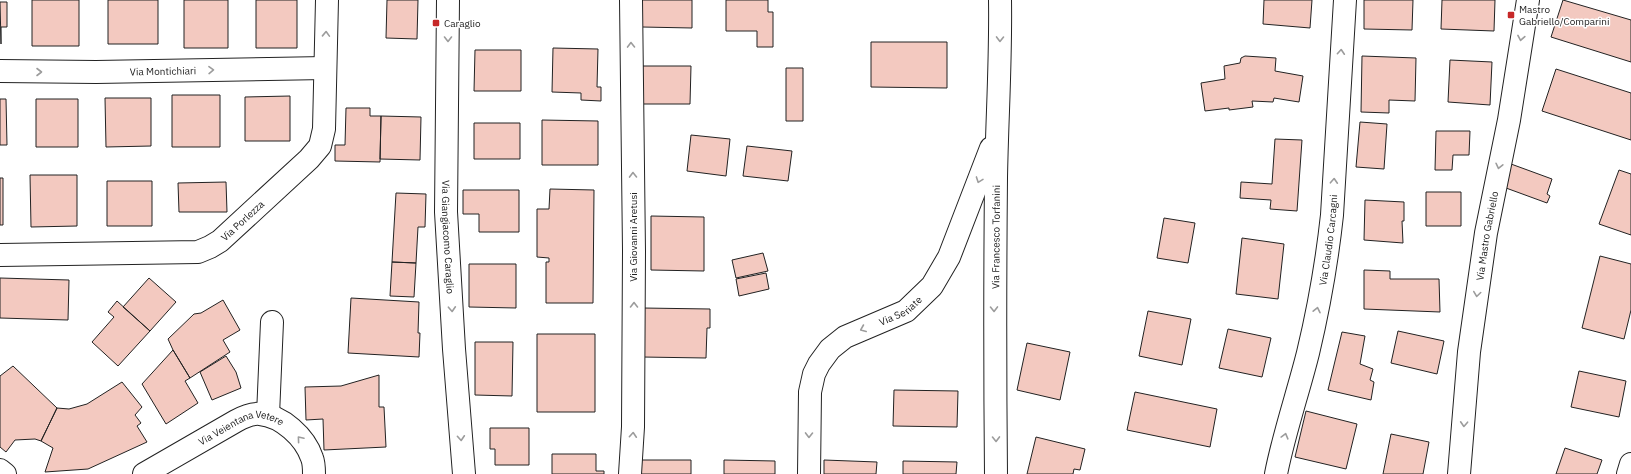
<svg xmlns="http://www.w3.org/2000/svg" width="1631" height="474" viewBox="0 0 1631 474" font-family="'IBM Plex Sans',sans-serif">
	<style>
		.building { fill: #f3c9c0; stroke: #222 }
		.lines { fill: none; stroke-linecap: round; stroke-linejoin: round }
		.minor-casing { stroke: #222; stroke-width: 24 }
		.minor { stroke: #fff; stroke-width: 22 }
		.oneway { stroke: #9c9c9c }
		.poi-dot { fill: #c62828; stroke: #fff; stroke-width: 1.5 }
		.labels { text-anchor: middle; stroke-width: 3; stroke-linejoin: round; paint-order: stroke }
		.poi-label { font-size: 10px; fill: #222; stroke: #fff; text-anchor: start }
		.street-label { font-size: 10px; fill: #222; stroke: #fff }
	</style>
	<rect width="100%" height="100%" fill="#fff"/>
	<path class="building" d="M32,0h47v46h-47z
		M108,0h50v44h-50z
		M184,0h44v48h-44z
		M256,0h41v48h-41z
		M387,0h31l-1,39 -31,-1z
		M642,0h50v28l-50,-1z
		M726,0h42v12h5v35h-16v-16h-31z
		M1264,0h48l-2,28 -47,-4z
		M1364,0h49l-1,30 -48,-1z
		M1442,0h53l-1,31 -53,-2z
		M1563,0l68,20v42l-80,-25z
		M0,2h7v25h-6v17z
		M871,42h76v46l-76,-1z
		M553,48l45,1 -1,38h4v14l-20,-1v-7l-29,-1z
		M475,50h46v41h-47z
		M1245,56l31,2 -1,13 28,5 -4,26 -25,-4 -1,4 -21,-1 1,6 -24,3v-2l-24,3 -4,-28 24,-4 -1,-13 16,-3 1,-5z
		M1362,56l54,2 -1,43 -26,-1v13l-28,-1z
		M1450,60l42,2 -2,43 -42,-3z
		M642,66h49l-1,38h-48z
		M786,68h17v53h-17z
		M1556,69l75,24v47l-89,-29z
		M172,95h48v52h-48z
		M290,96v45h-45v-44z
		M105,98h46v48l-45,1z
		M0,99h6l1,46h-7z
		M36,99h42v48h-42z
		M346,108h24v8h11l-1,46 -45,-1v-16h10z
		M381,116l40,1 -1,43 -40,-1z
		M542,120l56,1v44h-56z
		M1360,122l27,2 -3,45 -28,-2z
		M474,123h46v36h-46z
		M1436,131h34l-1,24h-16l-1,15h-17z
		M691,135l39,4 -4,37 -39,-5z
		M1275,139l27,1 -5,71 -27,-2 1,-9 -31,-2 1,-16 31,2z
		M747,146l45,5 -4,30 -45,-5z
		M1511,164l41,15 -5,15 3,2 -3,7 -41,-15z
		M1619,170l12,4v61l-32,-11z
		M30,175h47v51l-46,1z
		M0,178h3v47h-3z
		M107,181h45v45h-45z
		M226,182l1,30h-48l-1,-29z
		M550,189l44,1 -1,113h-47v-41h3v-4l-12,-1v-48h12z
		M463,190h56v42h-40v-18h-16z
		M1426,192h35v34h-35z
		M396,193l30,1 -1,33h-7l-2,36 -24,-1z
		M1365,200l39,2v19h-2l1,22 -39,-3z
		M651,216l53,1v54l-53,-1z
		M1164,218l31,5 -7,40 -31,-5z
		M1242,238l42,6 -6,55 -42,-5z
		M763,253l5,18 -32,7 -4,-18z
		M1600,256l31,8v46l-7,29 -42,-11z
		M392,262l24,1 -2,34 -24,-1z
		M469,264h47v44l-47,-1z
		M1364,270l26,1v8h49l1,33 -76,-3z
		M766,273l3,16 -30,7 -3,-17z
		M0,278l69,2 -1,40 -68,-2z
		M149,278l27,24 -26,29 -27,-24z
		M351,298l68,4 -1,31h2l-1,24 -71,-4z
		M223,300l17,30 -17,10 7,12 -40,26 -17,-28 -5,-11 26,-25 7,-1z
		M117,301l33,30 -32,35 -26,-24 22,-25 -6,-5z
		M643,308l67,1v19h-3l-1,30 -64,-1z
		M1148,311l43,8 -9,46 -43,-9z
		M1228,329l43,9 -9,39 -43,-9z
		M1398,331l46,10 -7,33 -46,-11z
		M1342,332l23,4 -5,28 13,5 -3,11 4,2 -3,18 -43,-10z
		M537,334h58v78h-58z
		M475,342h38l-1,54 -37,-1z
		M1027,343l43,9 -10,48 -43,-10z
		M173,350l17,28 -5,3 13,22 -32,21 -24,-40z
		M226,356l10,16 5,16 -29,12 -12,-28z
		M13,366l44,42 -16,33 -6,-2 -20,1 -9,12 -6,-5v-71z
		M1579,371l47,10 -7,36 -48,-10z
		M379,375v32h5l2,40 -62,3 -1,-31 -17,1 -1,-33 36,-1z
		M122,382l20,25 -7,8 6,8 -4,3 10,16 -59,27 -43,3 8,-24 -12,-7 16,-33 12,1 18,-5z
		M894,390l64,1 -1,36 -64,-1z
		M1135,392l82,17 -7,38 -83,-17z
		M1306,411l51,13 -11,45 -51,-12z
		M490,428h39v37h-34v-16h-5z
		M1391,434l38,8 -6,32h-40z
		M1036,437l49,12 -5,21 -6,-1 -1,5h-46z
		M1565,448l37,12 -5,14h-41z
		M552,454h44v17h8v3h-52z
		M639,460h52v14h-53z
		M724,460l51,1v13h-51z
		M824,460l53,2 -1,12h-52z
		M903,461l54,1 -1,12h-53z"/>
	<g class="lines">
		<defs>
			<g id="minor">
				<path id="s1" d="M448,0l-2,212 8,137 10,125"/>
				<path id="s2" d="M0,71l96,1 229,-4"/>
				<path id="s3" d="M0,255l198,-3 12,-5 10,-6 89,-82 11,-13 4,-17 3,-129"/>
				<path d="M268,415l4,-93"/>
				<path d="M0,470l5,4"/>
				<path id="s4" d="M144,474l92,-53c7,-4 15,-8 24,-7 22,2 45,23 52,44 2,5 2,11 2,16"/>
				<path d="M630,474l3,-47 1,-176 -3,-251"/>
				<path id="s5" d="M809,474l1,-82 4,-18 5,-10 11,-15 15,-12 61,-26 26,-25 17,-29 42,-109"/>
				<path id="s6" d="M996,474c-1,-99 -1,-197 0,-296 1,-59 5,-119 4,-178"/>
				<path id="s7" d="M1276,474c8,-41 22,-81 32,-121 11,-46 19,-92 24,-138l13,-215"/>
				<path id="s8" d="M1459,474l10,-122 17,-119 23,-113 19,-120"/>
				<path d="M1628,474l3,-10"/>
			</g>
		</defs>
		<use href="#minor" class="minor-casing"/>
		<use href="#minor" class="minor"/>
	</g>
	<defs><path id="oneway-chevron" d="M-2-3.5L2.5 0L-2 3.5" fill="none" stroke-width="1.6" stroke-linecap="round" stroke-linejoin="round"/></defs>
	<g class="oneway">
		<use href="#oneway-chevron" transform="translate(326 34) rotate(-88)"/>
		<use href="#oneway-chevron" transform="translate(1521 38) rotate(100)"/>
		<use href="#oneway-chevron" transform="translate(448 39) rotate(90)"/>
		<use href="#oneway-chevron" transform="translate(1000 39) rotate(91)"/>
		<use href="#oneway-chevron" transform="translate(631 45) rotate(-91)"/>
		<use href="#oneway-chevron" transform="translate(1341 52) rotate(-86)"/>
		<use href="#oneway-chevron" transform="translate(211 70) rotate(-1)"/>
		<use href="#oneway-chevron" transform="translate(39 72)"/>
		<use href="#oneway-chevron" transform="translate(1499 166) rotate(103)"/>
		<use href="#oneway-chevron" transform="translate(633 175) rotate(-91)"/>
		<use href="#oneway-chevron" transform="translate(979 180) rotate(110)"/>
		<use href="#oneway-chevron" transform="translate(1334 181) rotate(-87)"/>
		<use href="#oneway-chevron" transform="translate(1477 294) rotate(98)"/>
		<use href="#oneway-chevron" transform="translate(634 305) rotate(-90)"/>
		<use href="#oneway-chevron" transform="translate(452 309) rotate(87)"/>
		<use href="#oneway-chevron" transform="translate(994 309) rotate(89)"/>
		<use href="#oneway-chevron" transform="translate(1317 310) rotate(-78)"/>
		<use href="#oneway-chevron" transform="translate(863 329) rotate(157)"/>
		<use href="#oneway-chevron" transform="translate(1464 424) rotate(93)"/>
		<use href="#oneway-chevron" transform="translate(633 435) rotate(-86)"/>
		<use href="#oneway-chevron" transform="translate(809 435) rotate(91)"/>
		<use href="#oneway-chevron" transform="translate(1285 436) rotate(-75)"/>
		<use href="#oneway-chevron" transform="translate(461 438) rotate(86)"/>
		<use href="#oneway-chevron" transform="translate(300 439) rotate(-130)"/>
		<use href="#oneway-chevron" transform="translate(996 439) rotate(89)"/>
	</g>
	<g class="poi-dot">
		<rect x="1507" y="11" width="8" height="8" rx="2"/>
		<rect x="432" y="19" width="8" height="8" rx="2"/>
	</g>
	<g class="labels">
		<g class="poi-label">
			<text x="1519" y="13">Mastro<tspan x="1519" dy="12">Gabriello/Comparini</tspan></text>
			<text x="444" y="27">Caraglio</text>
		</g>
		<g class="street-label">
			<text dy="4" stroke="none"><textPath href="#s2" startOffset="163">Via Montichiari</textPath></text>
			<text dy="4" stroke="none"><textPath href="#s3" startOffset="253">Via Porlezza</textPath></text>
			<text dy="4" stroke="none"><textPath href="#s8" startOffset="240">Via Mastro Gabriello</textPath></text>
			<text dy="4" stroke="none"><textPath href="#s1" startOffset="237">Via Giangiacomo Caraglio</textPath></text>
			<text transform="translate(633 237) rotate(-90)" y="4">Via Giovanni Aretusi</text>
			<text dy="4" stroke="none"><textPath href="#s6" startOffset="237">Via Francesco Torfanini</textPath></text>
			<text dy="4" stroke="none"><textPath href="#s7" startOffset="240">Via Claudio Carcagni</textPath></text>
			<text dy="4" stroke="none"><textPath href="#s5" startOffset="211">Via Seriate</textPath></text>
			<text dy="4" stroke="none"><textPath href="#s4" startOffset="110">Via Veientana Vetere</textPath></text>
		</g>
	</g>
</svg>
